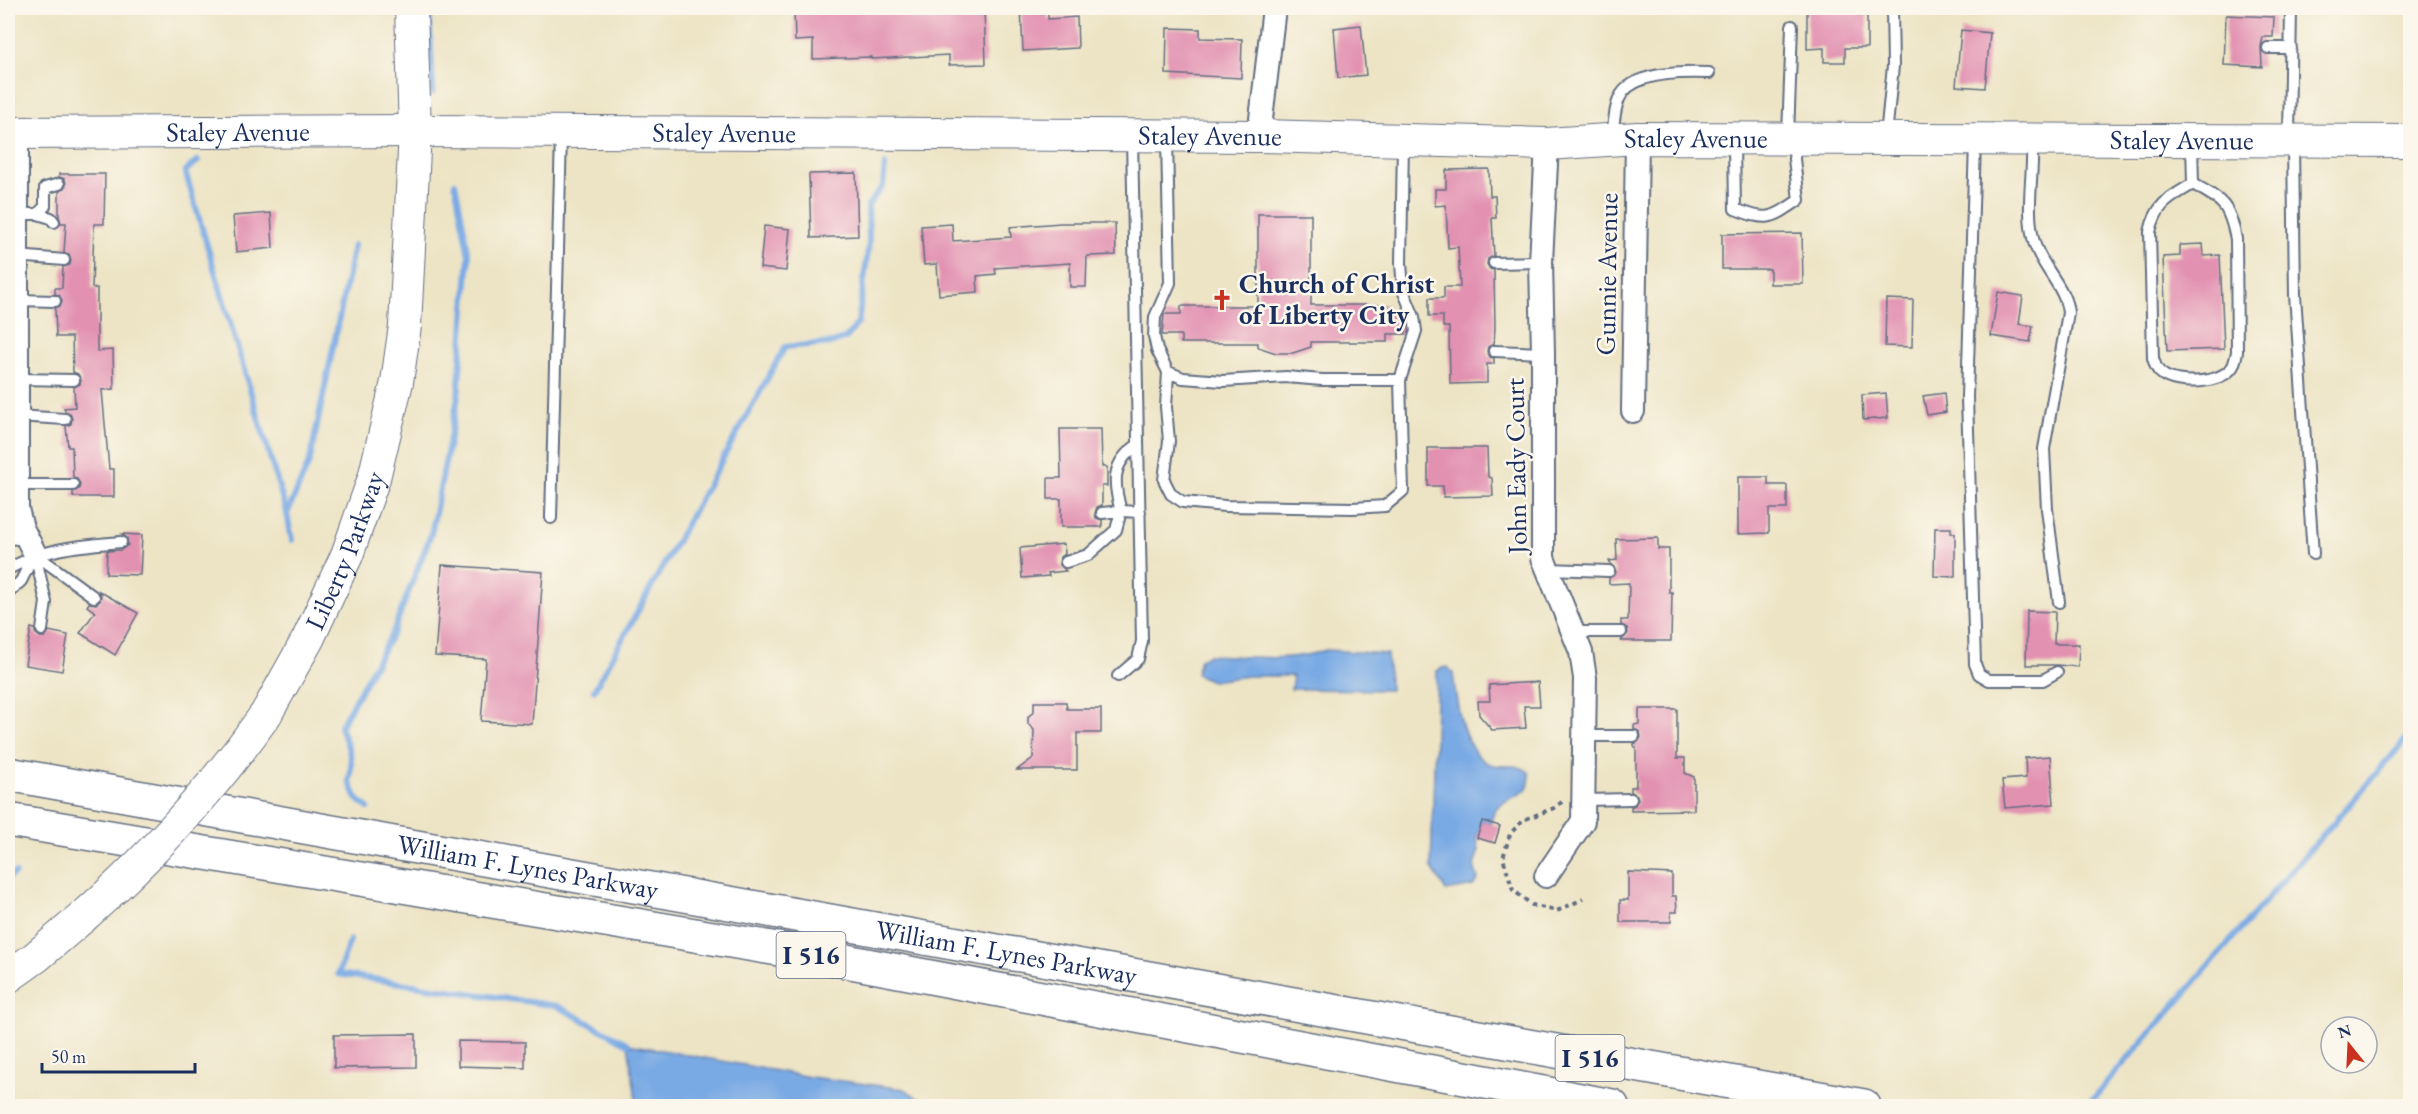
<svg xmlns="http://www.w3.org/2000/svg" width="2418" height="1114" viewBox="0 0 2418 1114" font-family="'EB Garamond',serif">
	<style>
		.water { fill: #7aaae4; stroke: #4a6ca1; stroke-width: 1.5 }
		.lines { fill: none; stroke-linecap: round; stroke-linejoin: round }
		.stream { stroke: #7aaae4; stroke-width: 6 }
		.building { fill: #e291b1 }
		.lane-casing { stroke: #646e82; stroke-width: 14 }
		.street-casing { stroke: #646e82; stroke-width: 26 }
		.secondary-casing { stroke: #646e82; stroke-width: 34 }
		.highway-casing { stroke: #646e82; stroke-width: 36 }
		.path { stroke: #646e82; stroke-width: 4; stroke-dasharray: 4.5 4.5; stroke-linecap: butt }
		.lane { stroke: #fff; stroke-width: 10 }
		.street { stroke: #fff; stroke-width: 22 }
		.secondary { stroke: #fff; stroke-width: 32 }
		.highway { stroke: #fff; stroke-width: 33 }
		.secondary-bridge-casing { stroke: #646e82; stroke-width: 34; stroke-linecap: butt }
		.secondary-bridge { stroke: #fff; stroke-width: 32 }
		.labels { text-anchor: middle; stroke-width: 5; stroke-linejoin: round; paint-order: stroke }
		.shield { fill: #fbf7ec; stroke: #5e6b89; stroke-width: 1.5 }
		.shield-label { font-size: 26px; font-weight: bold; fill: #1b2f5e }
		.street-label { font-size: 27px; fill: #1b2f5e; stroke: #fbf7ec }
		.poi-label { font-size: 27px; font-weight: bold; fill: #1b2f5e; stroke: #fbf7ec; text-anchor: start }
	</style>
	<rect width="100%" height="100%" fill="#fbf7ec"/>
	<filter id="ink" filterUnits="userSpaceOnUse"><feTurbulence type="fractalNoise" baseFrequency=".0167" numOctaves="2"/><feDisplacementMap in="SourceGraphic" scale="12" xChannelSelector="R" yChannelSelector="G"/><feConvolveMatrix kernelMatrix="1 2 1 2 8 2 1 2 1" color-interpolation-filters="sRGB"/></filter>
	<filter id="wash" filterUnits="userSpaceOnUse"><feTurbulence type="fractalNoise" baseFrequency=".008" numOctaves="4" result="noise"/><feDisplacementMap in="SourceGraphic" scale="24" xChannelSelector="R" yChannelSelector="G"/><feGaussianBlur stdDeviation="1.35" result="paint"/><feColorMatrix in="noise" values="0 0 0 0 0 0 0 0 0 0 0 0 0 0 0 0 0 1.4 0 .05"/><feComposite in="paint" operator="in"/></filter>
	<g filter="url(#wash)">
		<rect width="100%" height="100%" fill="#ede4c5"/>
		<path class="water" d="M1326,650l61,4 3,36 -99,-1 2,-13h-45l-36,5 -16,-7 4,-15 8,-4c38,1 81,8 118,-5z
			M1447,667l6,6c3,27 9,84 40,92 16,3 21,-3 36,7 5,27 -21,21 -33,37 -3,3 -4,10 -5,14l-9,-2 -5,17 2,12 -5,16 4,13 -5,7 -27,5 -15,-24 6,-196 5,-3z
			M628,1044l182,33 95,12 23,17h-291z"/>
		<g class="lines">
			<path class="stream" d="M429,8l4,84
				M198,161l-13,10 102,343 5,26
				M287,514l23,-54 44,-215
				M594,690l191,-343 48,-4 14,-6 11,-14 11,-80 -1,-38 15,-19 2,-21
				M368,808l-11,-9 -8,-18c6,-20 -1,-36 -9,-54l53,-95 38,-98 27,-137 11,-141 -14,-73
				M8,878l7,-5
				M350,940l-12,34 219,32 71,38
				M2091,1101l319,-366"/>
		</g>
		<g id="blocks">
			<path class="building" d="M869,8h115l2,56 -37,1v-10l-78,4v-2l-58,2v-19l-18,1 -1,-31z
				M1021,8h27v11l29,-2 1,31 -55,3z
				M1807,8h60v40h-22v14h-21v-14l-17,1z
				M2226,15l48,2 -1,20h-10l-2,10 1,20 -38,-2z
				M1361,25l5,50 -28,3 -4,-50z
				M1167,28l33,1v9l42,1 -1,39 -75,-4z
				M1961,30l29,3 -5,55 -29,-2z
				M1489,169l1,27h5l1,22h-4l2,38 -6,3 -1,5 3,5 4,1 1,57 -1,17 -6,3 -1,4 3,6 4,1v6h-7v19l-37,1 -1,-57h-6v-11h-14v-18h15v-11h16l-2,-40 -10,1 -2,-43 -11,1v-17h11v-19z
				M856,173l2,63 -47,2 -2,-64z
				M59,174h46l-1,50h-10l-2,64h5v63l16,-1 1,39 -12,1 7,79h5v28h-41v-5l6,-3 1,-5 -3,-5 -4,-2 -1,-30h-4l-2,-21 5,-2 1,-5 -2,-6 -5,-2 -1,-3 11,-1 -1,-20 6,-3 1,-4 -3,-6 -5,-2 -1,-35h-16l-1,-29 6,-3 1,-4 -3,-6 -4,-1v-6h7l1,-21 7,-2 1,-5 -2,-6 -5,-1 2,-30h-5l-2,-7v-24l7,-7 -1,-6 -6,-2z
				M271,213l2,35 -37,4 -3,-36z
				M1258,214h53v91h77v8l16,1 2,20h-18v8h-77v5l-18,6h-17l-18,-6v-4h-77v-8h-19l2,-21h17v-8h77z
				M1061,223h54l1,32 -29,1 -1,31h-16v-24l-75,5 1,6 -19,2 1,16 -39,3 -2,-31 -13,1 -3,-39 31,-2 1,17 58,-4 -1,-10z
				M764,226l26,3 -4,42 -26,-3z
				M1802,233l1,51h-33v-15h-48v-35z
				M2203,244l1,12 16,-1 4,94 -57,2 -4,-94 17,-1v-11z
				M1998,292l25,4 -4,28 14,2 -3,16 -39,-6z
				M1886,299l27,1 -1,47 -27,-1z
				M1886,393l2,25 -25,2 -1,-25z
				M1944,393l2,19 -19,3 -4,-19z
				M1060,429h41l1,38h5v19h-5v19l-5,2 -2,6 1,5 6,2v7h-41v-28h-13v-21h13z
				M1428,448h59l1,29 4,1 1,18 -49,1 -1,-11h-15z
				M1738,477h30v8h19v24h-18v24l-31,1z
				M1935,528h16v5h4v44l-21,-1z
				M122,534l20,1 -2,40 -34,-1 1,-23 14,-1 7,-5 -1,-7z
				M1658,538v11h11v43h3l-1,49h-50l7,-8 -1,-5 -6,-3v-5h7l1,-37 -20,1v-6l7,-6 -7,-11 8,-1 -1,-21z
				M1064,544l1,10 -5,3 -1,7 7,7 -18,2 1,3 -27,2 -2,-30z
				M442,565l101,7 -11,152 -51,-3 5,-62 -51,-3z
				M99,591l39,22 -23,42 -35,-22 15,-21 -8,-6 2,-3 7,1 4,-3 1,-6z
				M2027,611l28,1 -1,32h25l-1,23 -20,-2h-32z
				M31,628l4,1v4l5,4h5l4,-6 19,4 -6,36 -37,-6z
				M1538,682l2,24h-16l2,22 -34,2 -13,-15 -1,-14h12l-1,-16z
				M1034,702h32l1,7h34v24h-24v37h-60l16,-12 1,-28 -6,-6v-7l6,-6z
				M1639,709h38v49h8v15l9,4v33l-63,1v-4l4,-2 3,-6 -1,-4 -6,-3v-5h5v-40h-2v-3l4,-2 3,-5 -1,-5 -6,-3v-4l5,-1z
				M2050,756l4,48 -49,4 -3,-28 24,-2 -1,-20z
				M1482,821l18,5 -5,17 -18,-5z
				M1628,872l44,2v22h4l1,16h-6v10h-51v-22h8z
				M416,1034v33l-82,1v-33z
				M458,1041l67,1v26l-67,-2z"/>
		</g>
	</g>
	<g filter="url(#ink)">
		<use href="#blocks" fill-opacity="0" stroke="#646e82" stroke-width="1.5"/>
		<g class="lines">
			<defs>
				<path id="lane" d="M2268,48h23
					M1612,136c2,-11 2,-26 7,-37 11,-28 65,-27 90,-26
					M1788,136l4,-110
					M1886,136l7,-70 -1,-58
					M2289,138l2,-130
					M1167,139l3,144 -15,34 -1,19 3,14 11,22 -2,35 3,34 -5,39 7,14 12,8 42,4 128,2 32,-2 18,-15 -3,-111 16,-49 -2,-14 -11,-27 -2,-27 2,-120
					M2032,141c2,33 -7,68 2,101 7,25 32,45 34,71l-24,136 3,60 12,93
					M1734,142l1,67c32,12 35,11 64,-9l-5,-41 2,-18
					M2192,142l1,42
					M1975,143l-8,254 8,267 4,10 10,6h54l14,-8
					M2293,144l2,151 18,259
					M2193,184c31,17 36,21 43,55l1,113c-1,4 -2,10 -4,14 -10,18 -56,20 -71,8 -6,-4 -7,-10 -9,-16l-3,-126c6,-28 19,-34 43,-48z
					M17,214h21l7,-8v-18l14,-4
					M38,214l13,4 3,4
					M17,256l47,4
					M1494,263l47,-1
					M17,300l38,1
					M1494,351l49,2
					M1168,372l15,6 40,3 63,-4 36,3h78
					M17,379l57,1
					M17,416l48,3
					M14,485h59
					M1102,513l19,-2c-8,-28 -10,-49 17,-66
					M551,518l10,-383
					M8,538l20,2
					M35,554l11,48 -4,28
					M35,554l59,43
					M1066,562l22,-7 28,-25 5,-19 19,1
					M8,569c42,-22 67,-23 113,-27
					M1547,569l62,2
					M8,593l13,-12 13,-26
					M1573,632h48
					M1118,676l20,-17 4,-18 -10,-503
					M1585,736h49
					M1584,800l47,-1"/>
				<path id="street" d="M17,133v376l5,19 13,26
					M1259,136l15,-128
					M1633,411l4,-273
					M1546,876l37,-55 2,-143 -4,-26 -38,-94v-205l-2,-91 6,-118"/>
				<g id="secondary">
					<path id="s1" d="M8,133l407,-2 844,5 288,8 90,-6 773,3"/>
					<path id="s2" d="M266,714l42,-75 39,-84 27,-77 23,-96 8,-56 10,-195 -4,-123"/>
					<path d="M8,977l28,-20 47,-40"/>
				</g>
				<g id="highway">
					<path id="s3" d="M8,774l1856,332"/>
					<path d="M8,820l806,135 798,151"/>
				</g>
			</defs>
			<use href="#lane" class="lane-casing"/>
			<use href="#street" class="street-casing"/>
			<use href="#secondary" class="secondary-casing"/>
			<use href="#highway" class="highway-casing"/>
			<path class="path" d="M1562,802l-8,6 -31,12 -13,14 -7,24 10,32 19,15 25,6 26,-12"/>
			<use href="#lane" class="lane"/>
			<use href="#street" class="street"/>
			<use href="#secondary" class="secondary"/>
			<use href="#highway" class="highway"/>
			<defs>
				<path id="secondary-bridge" d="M83,917c69,-61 130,-128 183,-203"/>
			</defs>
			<use href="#secondary-bridge" class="secondary-bridge-casing"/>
			<use href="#secondary-bridge" class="secondary-bridge"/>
		</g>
	</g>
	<defs>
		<symbol id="church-bare" viewBox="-9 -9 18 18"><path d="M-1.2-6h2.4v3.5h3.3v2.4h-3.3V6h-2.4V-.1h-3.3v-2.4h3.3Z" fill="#c8321e" stroke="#fbf7ec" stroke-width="2.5" paint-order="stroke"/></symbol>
	</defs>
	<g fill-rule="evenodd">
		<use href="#church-bare" x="1207" y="285" width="30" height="30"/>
	</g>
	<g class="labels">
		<g class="shield">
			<rect x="776.5" y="932" width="69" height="46" rx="4.5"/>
			<rect x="1555.5" y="1035" width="69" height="46" rx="4.5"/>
		</g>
		<g class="shield-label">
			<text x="811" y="964">I 516</text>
			<text x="1590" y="1067">I 516</text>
		</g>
		<g class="street-label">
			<text dy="9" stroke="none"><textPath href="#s1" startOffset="230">Staley Avenue</textPath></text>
			<text dy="9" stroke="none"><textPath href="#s1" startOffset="716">Staley Avenue</textPath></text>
			<text dy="9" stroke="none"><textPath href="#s1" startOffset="1202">Staley Avenue</textPath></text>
			<text dy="9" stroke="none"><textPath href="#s1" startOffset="1688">Staley Avenue</textPath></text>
			<text dy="9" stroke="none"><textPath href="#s1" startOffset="2174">Staley Avenue</textPath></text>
			<text transform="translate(1607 274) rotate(-89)" y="9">Gunnie Avenue</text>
			<text transform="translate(1516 466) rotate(-91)" y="9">John Eady Court</text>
			<text dy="9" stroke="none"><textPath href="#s2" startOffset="182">Liberty Parkway</textPath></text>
			<text dy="9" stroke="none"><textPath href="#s3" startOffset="528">William F. Lynes Parkway</textPath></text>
			<text dy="9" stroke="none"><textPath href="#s3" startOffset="1014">William F. Lynes Parkway</textPath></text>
		</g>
		<g class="poi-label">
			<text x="1239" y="293">Church of Christ<tspan x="1239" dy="31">of Liberty City</tspan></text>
		</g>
	</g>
	<rect width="2418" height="1114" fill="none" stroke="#fbf7ec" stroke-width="30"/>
	<g transform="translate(2349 1045) rotate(342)"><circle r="28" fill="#fbf7ec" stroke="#a1a7b3" stroke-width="1.5"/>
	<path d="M0-4.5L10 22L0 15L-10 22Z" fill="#c8321e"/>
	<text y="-9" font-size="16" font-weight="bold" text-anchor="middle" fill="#1b2f5e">N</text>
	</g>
	<path d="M42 1063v9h153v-9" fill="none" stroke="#1b2f5e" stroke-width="3"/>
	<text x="51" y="1063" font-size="18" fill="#1b2f5e" stroke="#fbf7ec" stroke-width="4.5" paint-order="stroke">50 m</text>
</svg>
